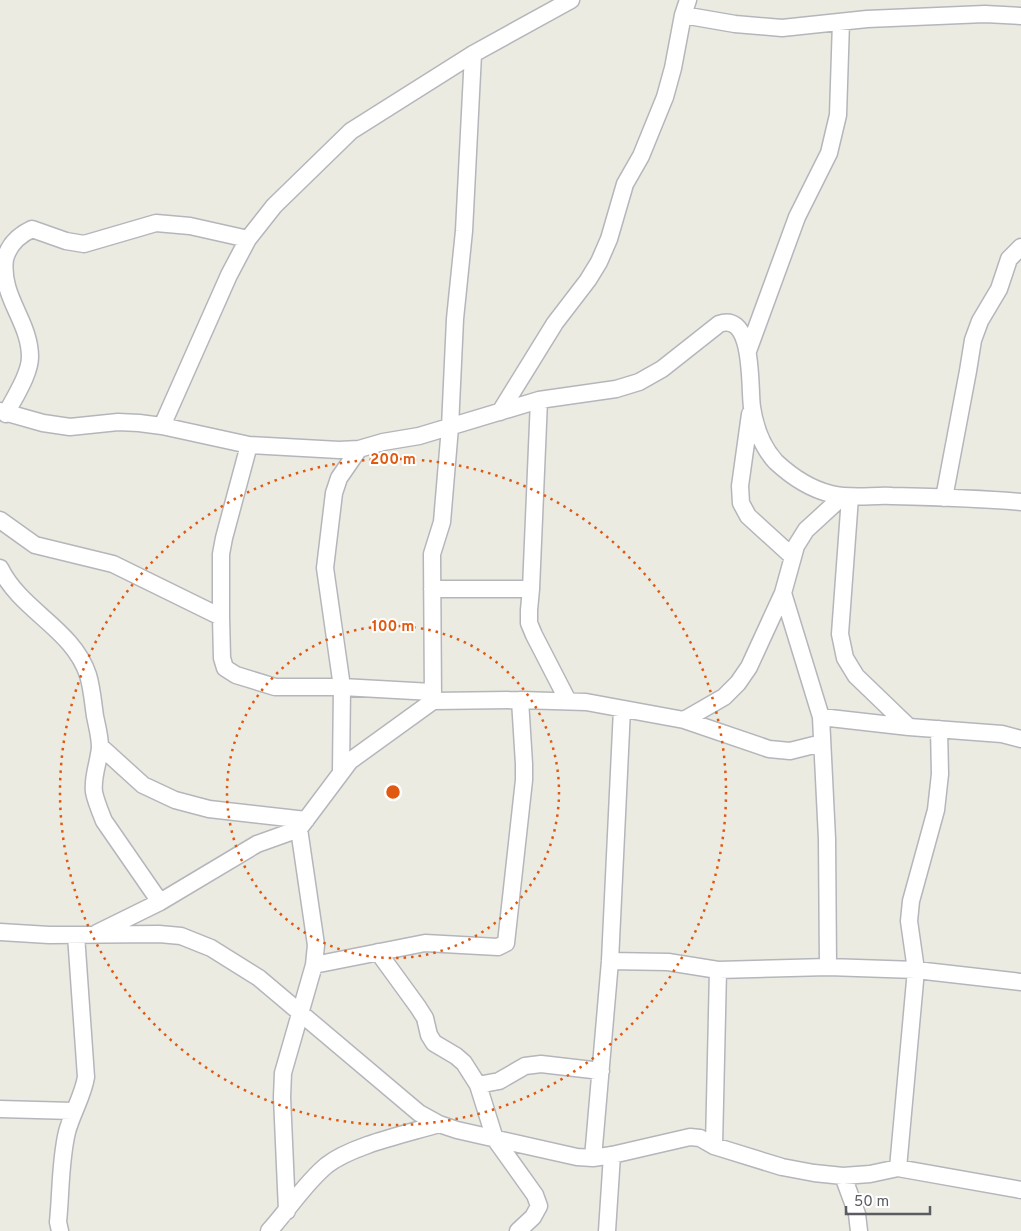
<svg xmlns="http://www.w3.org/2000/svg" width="1021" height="1231" viewBox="0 0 1021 1231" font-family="Overpass,sans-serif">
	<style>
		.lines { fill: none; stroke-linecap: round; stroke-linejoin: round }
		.minor-casing { stroke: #b4b6bb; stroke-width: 19 }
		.minor { stroke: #fff; stroke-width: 16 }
		.ring { fill: none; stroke: #e15910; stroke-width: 2.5; stroke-dasharray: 2.5 5 }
		.centre { fill: #e15910; stroke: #fff; stroke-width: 2.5 }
		.ring-label { font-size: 15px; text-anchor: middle; font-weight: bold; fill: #e15910; stroke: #fff; stroke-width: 4; stroke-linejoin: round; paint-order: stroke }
	</style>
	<rect width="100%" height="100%" fill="#ecebe2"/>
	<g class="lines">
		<defs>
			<path id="minor" d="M683,15l52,9 47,4 85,-9 118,-5 36,2
				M748,351l49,-134 32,-64 9,-38 3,-93
				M539,400l-8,189 -2,21v13l5,12 34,66
				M0,411l43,12 27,4 48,-5 21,1 23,3 87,19 90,5 20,-1 24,-7 36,-6 120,-36 77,-11 23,-7 23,-13 57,-45c36,-13 30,65 33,83 3,20 10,40 24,55 15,14 35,27 55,32 20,5 41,1 61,2 43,1 86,2 129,6
				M500,412l55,-89 33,-43 11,-18 10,-23 16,-55 16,-28 24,-59 8,-29 10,-53 5,-15
				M6,414c8,-16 24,-40 24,-57 0,-36 -30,-60 -25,-98 4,-15 14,-24 27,-30l34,12 18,3 72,-21 34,3 58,13
				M750,414l-10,72 1,17 7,13 45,41
				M162,426l67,-151 19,-36 26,-33 77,-75 122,-77 98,-54
				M249,445l-25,93 -3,16v63l1,41 3,10 11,7 39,12h67l90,5
				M850,497l-10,137 5,24 11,18 53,51
				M944,498l24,-127 5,-31 7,-19 19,-32 10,-30 12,-12
				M0,520l35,25 78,19 108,53
				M0,568c21,43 73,61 88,107 4,13 5,28 7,41 2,10 5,21 5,31 -1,15 -8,30 -6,45 2,10 6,19 10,29l56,81
				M432,589h99
				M783,593l38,124 6,122 1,128
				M433,701l-1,-147 10,-32 8,-95 5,-108 9,-88 9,-177
				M821,717l88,10 93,7 19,5
				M684,720l40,-23 14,-14 11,-16 34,-74 13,-47 10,-16 37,-34
				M100,746l43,39 32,15 34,9 97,11
				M341,772l1,-85 -17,-119 9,-75 5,-15 20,-29
				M0,932l49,3 110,-1 22,2 30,12 48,30 160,135 20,11 18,6 120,27 16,1 19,-3 78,-18 10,1 14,8 68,21 32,6 29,3 27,-2 28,-6 123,22
				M97,933l63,-31 97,-58 42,-15 51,-68 83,-60 87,-1 66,2 98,18 85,29 21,2 32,-8
				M378,952l40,55 7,11 4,17 5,8 22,13 8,7 14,22 17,54 40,56 4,11 -6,11 -15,14
				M610,961l58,1 50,8 110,-3 88,3 105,12
				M314,965l111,-22 73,4 8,-4 18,-163v-16l-4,-64
				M478,1085l21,-4 26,-15 16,-2 60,7
				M0,1109l73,2
				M714,1146l4,-176
				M593,1158l17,-197 12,-252
				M898,1168l18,-198 -7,-49 2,-20 25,-91 4,-36 -1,-45
				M843,1176l14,38 2,17
				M287,1211l-5,-114 1,-24 31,-108 2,-20 -17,-116
				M60,1231l-2,-9c3,-29 2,-61 9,-90 5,-19 16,-36 19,-55l-10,-142
				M269,1231c20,-22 36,-48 58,-66 26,-20 79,-31 112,-41
				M607,1231l5,-76"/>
		</defs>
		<use href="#minor" class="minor-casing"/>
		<use href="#minor" class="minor"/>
	</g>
	<g class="ring">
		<circle cx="393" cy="792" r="166"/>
		<circle cx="393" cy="792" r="333"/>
	</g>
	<circle cx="393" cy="792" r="8" class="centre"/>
	<g class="ring-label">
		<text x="393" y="464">200 m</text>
		<text x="393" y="631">100 m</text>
	</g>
	<path d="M846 1206v8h84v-8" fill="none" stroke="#5a5c61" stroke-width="2.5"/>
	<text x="854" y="1206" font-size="15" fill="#5a5c61" stroke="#ffffff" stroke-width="4" paint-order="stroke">50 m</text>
</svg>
